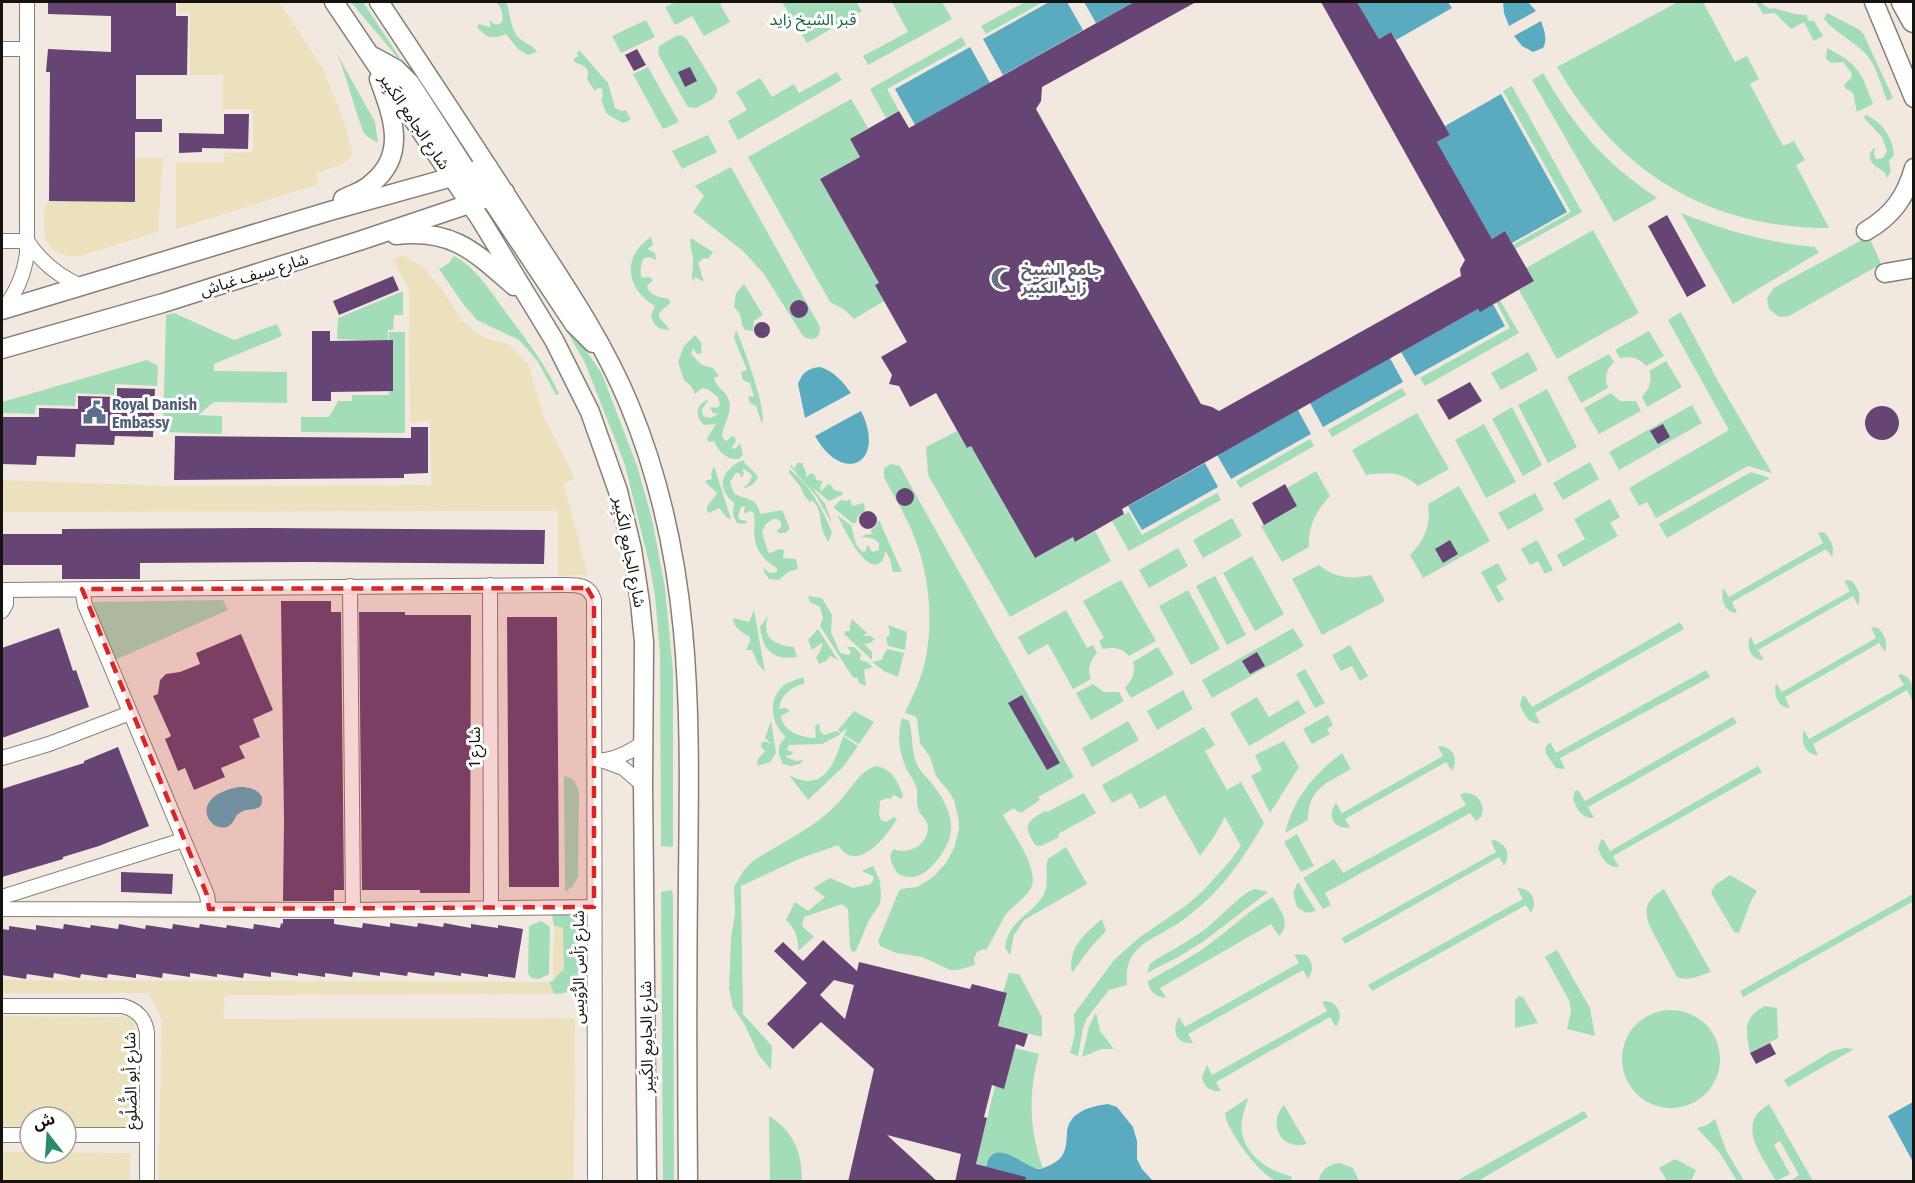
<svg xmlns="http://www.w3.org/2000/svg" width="1915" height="1183" viewBox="0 0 1915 1183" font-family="'Fira Sans Condensed','Noto Sans Arabic',sans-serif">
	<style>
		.green { fill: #a3dcb9; fill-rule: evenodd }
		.sand { fill: #ebe1bc }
		.water { fill: #5babc0 }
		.building { fill: #664574; fill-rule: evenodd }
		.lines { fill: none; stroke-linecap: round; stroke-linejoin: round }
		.street-casing { stroke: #867f76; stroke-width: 16 }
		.secondary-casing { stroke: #867f76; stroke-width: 21 }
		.highway-casing { stroke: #867f76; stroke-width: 27 }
		.street { stroke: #fff; stroke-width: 14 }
		.secondary { stroke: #fff; stroke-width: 18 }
		.highway { stroke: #fff; stroke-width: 24 }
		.marked { fill: #d62828; fill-opacity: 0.2; stroke: #d62828; stroke-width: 4.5; stroke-dasharray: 12 8; stroke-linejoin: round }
		.labels { text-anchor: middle; stroke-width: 6; stroke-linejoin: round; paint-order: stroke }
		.park-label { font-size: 16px; fill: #1d6441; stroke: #fff }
		.street-label { font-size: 16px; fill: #15130f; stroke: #fff }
		.worship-label { font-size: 16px; font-weight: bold; fill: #5b616d; stroke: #fff; text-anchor: start }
		.service-label { font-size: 16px; font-weight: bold; fill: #4e5e75; stroke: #fff; text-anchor: start }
	</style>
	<rect width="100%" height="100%" fill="#f1e9df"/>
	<path class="green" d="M351,2h12l37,56 -3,-1z
		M496,2h8l3,2c3,10 4,25 11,33 6,6 15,8 19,15l-9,3 -10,-6 -12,-15c-14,6 -19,4 -29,-7l2,-3 12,3 -2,-7 7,5 5,-2c4,-7 0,-16 -5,-21z
		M676,2h47l-3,2 10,18 -26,14 -12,-20 -17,9 -10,-18z
		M782,2h74l6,9 -55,32z
		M892,2h50l10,17 -84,46 -5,-9 45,-24z
		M1025,2h18l-57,32 -5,-8z
		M1678,2h25l32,60 12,-6 12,23 -9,5 33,62 11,-5 11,19 -9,5 33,63c-122,0 -211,-56 -272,-161z
		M1756,2h4l10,7 4,-1 21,6 11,1 3,6h5l9,15 -9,5 -10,-19 -13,7 -16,-16 -12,1z
		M1827,13l33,17 4,5 29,63 -6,3c-6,-16 -10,-35 -22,-48 -13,-13 -28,-19 -41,-34z
		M646,20l9,17 -34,16 -9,-17z
		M681,35l5,3 31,50v4l-4,7 -17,9 -8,-1 -2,-3 -28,-50 1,-8 17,-10z
		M962,37l4,8 -79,44 12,22 -13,7 -16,-29z
		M1827,48c31,16 34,23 46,56l-16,8 -4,-19 -8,-5 -1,-3 7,-7 1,-4 -9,-12 -12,1 -5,-4z
		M580,51l28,32 7,25 6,3 5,-1 5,10 -8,3 -16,-9 -6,-14 2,-3 -1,-8 -4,-1 -3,3 -8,-12c4,-15 -6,-12 -13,-18v-2l4,-3 -1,-4z
		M336,52l39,70 3,21 -10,-6 -4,-4c-11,-26 -16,-55 -28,-81z
		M648,67l31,55 -16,7 -30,-55z
		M837,72l5,8 -104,60 -10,-19 19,-11 -11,-18 24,-14 12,19 22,-13 5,9z
		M1543,73c32,55 61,89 114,125l-43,24 -82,-142z
		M1512,86l70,126 -67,37 -2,-4 58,-33 -68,-121z
		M851,99l17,29 -18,11 10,18 -40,22 59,104 5,18 -30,18 -9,-9 -15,-8 -82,-145z
		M1866,115c16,7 27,23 28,40l-5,6 2,10 -4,7 -2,-5c-7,-7 -17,-8 -15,-20l4,-5h1l-1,7 2,4 7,-1 4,-7 -5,-14 -18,-19z
		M708,135l9,17 -35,17 -10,-18z
		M731,167l88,158c4,12 -6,18 -16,11l-39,-62 -21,-23 -50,-39 11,-16 -9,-10z
		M1681,213c43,17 87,30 134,34l3,4v2l-85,51z
		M1593,230l46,83 -82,46 -38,-69 15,-9 -8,-13z
		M1869,236l12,28 -92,52 -10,1 -10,-8 -2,-11 7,-10z
		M651,237l2,8 -6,4 8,4 1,7 -7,-3 -6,2c-2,6 -4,13 -1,19l7,-1 4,3 -6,6c2,10 13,11 22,13l1,4 -11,10v4l11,13c-11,0 -17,-4 -19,-15l4,-9c-29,-17 -34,-49 -4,-69z
		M691,238l22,14 -5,7 -4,-1 -6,5 6,19 -9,-5 -2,5c-2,-8 0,-13 0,-20 1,-9 -5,-15 -2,-24z
		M454,256c21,11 35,33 48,51 21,29 43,55 57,87l-3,1 -18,-33 -8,-10 -11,-12 -42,-20 -13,-15 -25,-36 10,-6z
		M744,284l19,31 -9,6 -1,10 -8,-1 -3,-5 -2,-11 -6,-7 2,-14z
		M403,291v24h-9l-1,15h-5v11l-51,-2 1,-21z
		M1500,300l19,33 -94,53 -5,-8 90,-50 -14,-26z
		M555,310l15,17 32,47 35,92 15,53 13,69 8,83v175l-2,1 -10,-1 -1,-193 -5,-57 -5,-29 -25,-102 -40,-102z
		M1681,312l37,69 54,92 -24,-7 -92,52 -9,-16 -8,4 -10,-18 100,-58 -61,-110z
		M174,313l60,27 43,-16 5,12 -68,28v7l73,1v31l-73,-1 -16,13 24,1v18l-59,-2 3,-117z
		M736,330c7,14 32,83 26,94l-6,-18 -6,-3 -2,-7 6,1 -4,-14 -7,-3 -2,-8 6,-2 -13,-32z
		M1649,331l15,25 -18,10c-7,-9 -16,-10 -26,-8l-5,-8z
		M389,332h16v101l-104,-1v-15h28l9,-16h14v-6h37z
		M695,335l7,9 -1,5 1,4 -5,1 -4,-6 -2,6 11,11 11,3 6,8 -5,2c3,11 10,11 14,20 6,13 -5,25 -6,38l3,5 3,-1 3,-4 4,1 1,4 -5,8 5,-1 4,-5 3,12 -4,4c-13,1 -20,-7 -25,-18l-6,1 -1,-4 9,-14 -12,1c-9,-9 -9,-19 3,-25l1,1 -6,8 1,7 7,2 9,-4 -6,-1 -3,-5 2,-1 5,1 3,-3 -2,-8 -9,-7 -7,-2 -7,6 -4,-8 -7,-6 -6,-18 6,-16z
		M1528,352l10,18 -37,20 -10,-17z
		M1609,354l5,8c-8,8 -10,16 -6,26l-27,15 -14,-26z
		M147,360l11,6 -1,20 -42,-2 -1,11 -38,-2 -1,13 -39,-1 -1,9 -33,-1v-11z
		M1666,361l16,26 -35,20 -5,-10c7,-8 11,-16 7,-26z
		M1402,388l4,7 -74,42 -4,-7z
		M1547,389l30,58 -29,16 -30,-58z
		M1611,393l9,8h16l5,10 -42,23 -15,-26z
		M1692,405l10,18 -83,47 -10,-18z
		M1512,407l30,58 -19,11 -31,-57z
		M1417,413l32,56 -31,17c-15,-15 -33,-14 -52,-11l-14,-25z
		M1484,424l32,58 -30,16 -31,-58z
		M957,431l10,17 4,-2 64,112 38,-21 3,5 19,-11 16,30 -101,56 -82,-142 -2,-28z
		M1310,439l4,7 -74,42 -4,-7z
		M743,460c3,7 12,10 15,18l-6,7 -7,3 -1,-1 6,-5 2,-7 -8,-6 -2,1 2,3 -2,5 -3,-5h-3l-6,9 4,11c13,9 22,2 26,21l22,-4 8,19 -5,4h-7l-1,-3 4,-2v-6l-3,-3h-5l-7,5 -4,8 6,20 3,1 8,-4 5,1 -1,8 13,1 2,10 -10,3 -9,8 -10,-1 -5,-7v-4l5,5 8,-1v-4c-14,-8 -22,-18 -23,-36 0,-7 2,-13 -1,-20l-4,-1 -4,3 -1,-3 1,-5 -4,1 -3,10 3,3 7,1 -4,3 -7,-1 -4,-8 1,-12c-20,-17 -11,-34 9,-43z
		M1590,462l9,17 -36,21 -10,-17z
		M797,463h6v4l3,4v6l5,-4 4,2 1,5 7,1 -3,6 1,4 7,-7 3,1 3,5 9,2 -1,3 -13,6 -17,-14 13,17 6,16v2l-14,-25 -27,-31 1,-1 6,6 -2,-3z
		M891,464l9,2 2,4 172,307 -36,20 2,3 -18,12h-4l-4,-4 -11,7c9,17 39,56 27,75 -6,9 -16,15 -23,23 -8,11 -13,25 -21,37l-3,-1 -6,3 -3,6 1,7 -17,5h-8l-28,-13 -26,-4 -16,-7 -2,-5 21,-50 2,-2 16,-2 16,-10 13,-14 8,-15 5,-19v-8l-5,-21 -4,-7 -14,-17 -6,-19 -10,-14 -3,-24 -2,-3 -10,-3c7,-16 15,-31 19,-47 10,-41 6,-88 -9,-127 -8,-22 -21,-42 -31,-62v-9zM1041,728l19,34 -13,8 -19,-35z
		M714,466l17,53 -4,-1 -8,-10 -10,5 -2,-1v-5l10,-14 -12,-11 2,-2 5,-1 -1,-5z
		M789,469c21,15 34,41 43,64l-4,9c-2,-4 -5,-9 -6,-14 -3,-12 0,-17 -10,-28l-2,3 -6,-8 -4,-9 -11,-13z
		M1316,471l14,25c-14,15 -22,30 -21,51l-27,15 -21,-36 36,-20 -10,-18z
		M1751,472l19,6 -103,60 -8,-14z
		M1459,486l31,55 -67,37 -13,-23c15,-15 21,-30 18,-51z
		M1217,493l4,7 -92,51 -17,-30 17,-9 13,23z
		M1535,493l9,17 -36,20 -10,-17z
		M850,499l2,7 12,-3 1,8 -7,5 -2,7h-4l-19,-16 4,-3 3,-4 6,1z
		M1610,499l10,18 -10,6 8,13 -55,31 -6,-12 28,-16 -11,-20z
		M837,515l14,10 5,19 6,8 4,-1 1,-7 5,8 7,-2v-7c-5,-6 -10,-5 -17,-6l2,-2 8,-1 -1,-4 4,-3 4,-7 23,52h-9l-3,-13 -4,-7h-1c-1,5 -2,10 -7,12 -16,6 -35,-39 -41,-49z
		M1232,518l10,18 -39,22 -10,-18z
		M1823,532c8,6 12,16 9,25l-6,-8 -94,53 5,11c-12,0 -17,-14 -14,-25l6,9 94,-54 -5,-10z
		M1537,540l16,30 -8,4 -7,-13 -8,4 -9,-16z
		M1178,548l10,18 -39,22 -10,-18z
		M1252,556l32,58 -29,17 -32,-58z
		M1498,563l9,17 -11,6 8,13 -6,4 -17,-31z
		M1319,565c16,13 32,15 52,10l14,26 -63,34 -30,-56z
		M1215,576l31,59 -19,10 -31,-59z
		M1121,580l35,61 -27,15c-7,-8 -15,-9 -26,-7l-4,-8 5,-3 -21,-37z
		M1844,580l8,1c6,7 10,15 6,24l-5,-9 -95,54 6,10c-13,1 -18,-13 -14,-24l5,9 95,-54z
		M1188,590l32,59 -29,16 -32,-59z
		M808,596l14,2 10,17 -1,17 9,21 9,2 2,-3 -4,-5h7l7,7 -1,6 7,2 6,5 -9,3 2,16 -7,-3 -2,-6 -2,1 -3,-2 -32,-50 3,-8 -3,-11 -10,-5z
		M223,600l5,10 -113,50 -23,-51 2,-7z
		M754,610l11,62 -7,-8 -6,-14h-6l4,-9v-4c-7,-4 -17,-9 -17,-19l16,4z
		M1066,610l21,38 6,-3 4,8c-7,8 -10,16 -6,26l-18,10 -25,-45 -20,11 -10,-18z
		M768,616c-7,22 6,29 26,31l3,10c-25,4 -34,-7 -37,-30z
		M852,619l15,14 -4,3h7l5,3 -5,4 -6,1 8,8v8l-28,-26 2,-3h4v-5z
		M1680,622l4,7 -149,84 5,10c-11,2 -16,-9 -20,-18l2,-8 3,-1 7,11z
		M888,625l19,7 -2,18 -17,-4 -2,-8 4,-4z
		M1871,627l7,1c7,7 10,15 7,24l-6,-9 -94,54 5,11c-12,0 -17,-14 -14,-25l6,9 94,-54z
		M1293,628l11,18 -92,52 -10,-18z
		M818,629l20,31 -8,-4 -4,5 -7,3 -3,-7 4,-5 3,-10 -11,8 -4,-10z
		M1350,645l18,31 -8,5 -8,-15 -11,5 -9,-16z
		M1158,647l16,27 -43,24 -6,-10c7,-8 11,-15 8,-26z
		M887,649l17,4 -6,24 -14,-6 -12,-9 9,-2z
		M1305,669l20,34 -10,5 -19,-34z
		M1706,670l4,7 -150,81 5,11 -9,-1 -10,-14 -1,-6 5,-6 6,11z
		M1901,674c13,4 13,17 12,28l-6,-12 -94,54 5,11c-13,0 -18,-14 -14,-25l5,9 95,-54 -6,-10z
		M803,677l2,6c-14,4 -24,11 -26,26l7,-1 4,3 -9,5c2,16 21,22 35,22l-1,-11 4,-4 1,8 4,4 13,-4 4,3 -19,10 -33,1 -2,5 6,2v1l-4,3 -3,-1v2l10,4 7,-1 -3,4 -10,2 -7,-2c-6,-11 -6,-19 3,-27 -15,-13 -19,-38 -2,-52 6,-4 13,-5 19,-8z
		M1093,684l11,8h15l5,9 -33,19 -15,-27z
		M1183,690l10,19 -36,21 -10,-19z
		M1257,697l12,20 29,-17 8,13 -57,33 -19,-33z
		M854,711l20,11 -15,22 -15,-9 3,-7 -6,5 -3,-3z
		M1328,715l5,10 -6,4 3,5 -18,10 -9,-15z
		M1733,717l4,6 -149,84 6,11c-12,1 -17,-9 -21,-19l2,-8 3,-1 7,11z
		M902,718l7,3c4,13 2,28 7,41 3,9 11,15 17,23 23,30 26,53 -2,82 -10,10 -20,13 -33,7 -5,-8 -12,-18 -4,-25 14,6 33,-3 34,-21 0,-9 -8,-12 -10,-20 -2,-6 0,-13 -1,-19 -2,-7 -7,-14 -11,-21 -7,-16 -9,-33 -4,-50z
		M771,721l5,32 -6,9 -13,4 1,-7 7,-8 -4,-4v-4l4,-2 7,3 -7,-6z
		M1128,721l11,19 -47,27 -10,-19z
		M1204,727l11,18 -10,6 22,39 14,-8 23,41c-20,34 -40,65 -71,89 -7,6 -15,12 -23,16 -12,8 -25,12 -34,23 -9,10 -10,21 -9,34l-18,5 -22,28 -4,10 -5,28 -8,-3 5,-19 -1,-20 40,-54 26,-23 44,-30 19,-16 27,-30 11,-15 -16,-29 -11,20 -14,19 -35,-61 -25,14 -9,-16 -19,10 -10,-18z
		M843,736l15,10 -15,21 -35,33 -19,-25c34,19 46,-11 54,-39z
		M1284,741l15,26 -29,46 -19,-37 11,-6 -7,-15z
		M1438,746c15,0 21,13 14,25l-6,-9 -101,57 5,9c-16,1 -24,-12 -14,-25l6,10 101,-57z
		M1342,753l9,16c-24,14 -43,19 -43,51l-23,13c9,-35 28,-58 57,-80z
		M876,766c16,3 22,15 27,30l-2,3 -7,-4 -4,4 -4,-1 -6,3 -1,15 2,4 5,2 8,-5 3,1c-7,14 -30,44 -48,37 -5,-2 -8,-6 -11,-10l-39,14 -58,27 2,128 29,32 -1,24 -13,-16 -13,-29 -12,-18 -4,-18 2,-51 4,-25 -1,-26 10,-17 9,-9c27,-18 58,-31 81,-54 14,-12 25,-37 42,-41z
		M1758,766l4,6 -149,84 6,11c-12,1 -17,-9 -21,-19l3,-8 2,-1 7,12z
		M564,776c11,2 12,7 15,17l-1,83 -4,9 -9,7z
		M1084,793l12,20 -38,21 1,3 -18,9 -6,-1c-12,-21 -10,-22 10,-34l2,1z
		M1464,793c11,-1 17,6 19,16l-2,8 -5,4 -6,-8 -145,80 6,12 -8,4 -20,-31 31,-19 9,14 123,-68 -6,-10z
		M1297,834l17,32 -13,6 -17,-30z
		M1495,840c12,5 16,15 9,26l-5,-9 -154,87 -3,-6 154,-86 -5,-11z
		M1066,847l21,37 -63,36 -10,15 -4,20 -5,-7c3,-28 26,-32 38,-52 7,-12 1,-25 5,-37z
		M873,866l7,15 1,15 -1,8 -11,16 -13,31 -3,1 -3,-3 -2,-40 -6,-5 -38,13 -2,9 12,11 -16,14c1,-13 -3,-22 -12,-31l9,-18 13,9 17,-14 -12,-9 17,-10 23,10 18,-4 3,-5 -1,-3 -11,-5z
		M1730,875l27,16 -6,10 -12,32 -5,-1 -23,-39 4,-8z
		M1298,882l18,29 -10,2 -9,-6 -4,-14z
		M1517,888c15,0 21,13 14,25l-5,-8 -154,86 -4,-6 155,-86z
		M1255,889l13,3 -64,49 -24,15 -33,17 3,-9 5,-4c16,-9 34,-19 49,-30 14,-10 38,-38 51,-41z
		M1664,889l47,83c-10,3 -23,10 -34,5 -6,-11 -12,-22 -18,-33 -12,-23 -23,-39 5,-55z
		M670,890l2,1 1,5 1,285 -11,1 -2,-290z
		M1913,894v10l-1,-2 -169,95 -3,-6z
		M1273,897c7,13 19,26 6,39l-8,-12 -111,64 6,10c-10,-1 -17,-6 -18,-17 23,-13 47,-25 68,-42 19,-14 36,-31 57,-42z
		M552,914h15l6,5 6,9 -1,51 -6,9 -7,5 -11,1 -5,-12 5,-2 9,-52 -9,-2z
		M1102,919l4,12 -15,16 -19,26c-5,-24 13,-40 30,-54z
		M541,921l9,6 -1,47 -10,5 -8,-1 -3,-5 1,-47z
		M1557,950l33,58 5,28 -28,-7 4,-18 -2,-11 -24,-43z
		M1294,954l12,1c7,7 8,16 2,24l-5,-9 -115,64 5,9c-17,1 -22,-12 -14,-26l6,10 114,-64z
		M1009,973l10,1 23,43v20l-44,-11 9,-32 -4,-2z
		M1519,996l4,1 15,26 -23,5v-28z
		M1326,1001l7,2c8,7 9,15 3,24l-6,-10 -114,65 5,9c-11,1 -17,-4 -19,-14l5,-12 5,10 115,-64 -5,-9z
		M1765,1006l12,2 1,30 -28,15c-4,-23 -8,-35 15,-47z
		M1622 1059a49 49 0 1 1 98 0a49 49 0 1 1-98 0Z
		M1096,1013l4,18 14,18h-13l-19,8 7,-30 6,-13z
		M1015,1048l24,6c-11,39 -10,76 4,114 -9,2 -15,-2 -22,-8l-35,3v4l-10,-3 19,-78 9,2z
		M1845,1048l9,1 -66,38 -4,-7 48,-29z
		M1248,1098c-2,7 -5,15 -6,23 -4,29 24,50 49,55l1,5c-4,0 -11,2 -15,0 -17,-5 -51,-51 -52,-68z
		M1769,1104l44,77h-23l9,-6 -19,-34 -6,4 16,29 -14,7c-9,-17 -34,-47 -19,-67 3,-4 8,-7 12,-10z
		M1284,1105l23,39c-26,7 -40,-20 -23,-39z
		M1584,1111l4,6 -110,64h-22z
		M769,1116c25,16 33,36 33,65h-11l-1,-1 -20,1z
		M1715,1119l11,31 18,31h-7l-17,-28 -23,-25 10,-3z
		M1675,1159l21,11 -5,11h-24l-8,-13z
		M1340,1163l13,5 6,13h-40c1,-11 10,-17 21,-18z"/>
	<path class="sand" d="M178,2h101l44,67 18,44 11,36 -1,8 -10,8 -25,8 3,11 -143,45v-67h48l1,-9 28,-1v-43h-30v-34h-33v-63h-12z
		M135,158h28l-5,74 -79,24c-26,1 -36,-12 -35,-36 0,-8 0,-13 5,-19l86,1z
		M403,255l21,13 20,24 18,29 20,16 28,8 19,21 15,52 31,60 -11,6 24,93 -6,-2 -24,1v-65l-556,1v-32l170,6 259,-1 -1,-64 -20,1 -1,-133 -16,-29z
		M554,926l9,2 1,41 -11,11z
		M2,980l547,2 5,12 -329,1 -2,24 352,-1 -1,163h-416l4,-161 -13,-27h-147z
		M2,1016l133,1 -1,110h-68v-10h-36v10l-28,-1z
		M2,1152l128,1v28h-128z"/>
	<path class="water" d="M1049,2h18l16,28 -80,45 -20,-36z
		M1084,2h50l-38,21z
		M1357,2h91l4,6 -56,32 -5,-8 -12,7z
		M1503,2h25l8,9 -27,15 -5,-13z
		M1541,21c3,9 7,18 2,27l-10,4 -11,-6 -8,-10z
		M970,47l20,36 -75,42 -20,-36z
		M1501,94l66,118 -55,31 -7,-12 -13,8 -55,-97 13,-7 -5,-9z
		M1493,304l12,22 -90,50 -14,-24 77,-43z
		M1390,358l13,24 -80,45 -13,-24z
		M820,367c14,4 23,15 31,26l-46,25 -7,-34c4,-11 10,-16 22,-17z
		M1298,410l13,24 -80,45 -14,-24z
		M861,411c26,52 -18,75 -46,25z
		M1205,463l13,24 -76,43 -14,-24z
		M238,787c9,0 19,1 24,10 1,16 -9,10 -19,14 -9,3 -8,13 -16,16 -12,3 -23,-8 -20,-20 4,-13 19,-17 31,-20z
		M1913,1102v60l-25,-46z
		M1108,1104l9,3 16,20 4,14v18l5,10 11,12h-149l2,-9 -20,-5c7,-34 40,2 53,2 3,0 6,-2 9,-3 17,-7 18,-16 19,-33 1,-21 24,-27 41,-29z"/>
	<path class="building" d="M48,2h128v14h12l-1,59h-51v44h26v13h-27v70l-86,-1 1,-129h-4l2,-23 63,3v-36l-63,-2z
		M1134,2h62l-154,85 -1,14 -5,8 165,295 11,3 7,4 242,-135 -1,-7 5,-9 -144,-258h36l22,37 12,-7 59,103 -13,7 55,97 13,-8 29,50 -54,31 -2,-3 -356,200 2,5 -49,28 -2,-5 -38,21 -64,-112 -4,2 -31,-55 -26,14 -11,-21 -10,-2 3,-9 -11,-18 26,-15 -32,-57 4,-2 -59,-104 40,-22 -10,-18 49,-28 10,17z
		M637,49l9,16 -12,6 -9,-16z
		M690,67l7,14 -12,6 -7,-15z
		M224,114h25l-1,35 -46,-1v4l-23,1v-20l45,1z
		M1667,215l39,71 -19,11 -39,-71z
		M393,276l6,14 -60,25 -6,-14z
		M790 309a9 9 0 1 1 18 0a9 9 0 1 1-18 0Z
		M754 330a8 8 0 1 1 16 0a8 8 0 1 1-16 0Z
		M312,331h18v10l63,-1v51l-62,1v9h-19z
		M1470,382l12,19 -33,19 -12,-20z
		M117,388l38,1 -2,48 -38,-1 -1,9 -38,-1 -1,13 -38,-1 -1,9 -34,-1v-47h37v-9l39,1v-13l39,1z
		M1865 423a17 17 0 1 1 34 0a17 17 0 1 1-34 0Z
		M1663,424l7,13 -12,7 -8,-13z
		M411,427h17v46l-24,1v4l-230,2 1,-44 236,2z
		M1285,484l12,22 -33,19 -12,-22z
		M896 497a9 9 0 1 1 18 0a9 9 0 1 1-18 0Z
		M859 520a9 9 0 1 1 18 0a9 9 0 1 1-18 0Z
		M269,528l276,2 -1,34 -237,-2 -167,1v16h-78v-14h-60v-31h60v-5z
		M1450,540l8,14 -15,9 -8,-14z
		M281,601h50v11h10l3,278h-10v11h-51l1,-80z
		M359,612h46v3h66l-1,278h-50v-3h-58z
		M507,617h50l2,270h-50z
		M59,628l14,43 3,-1 13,37 -87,31v-90z
		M241,634l32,76 -20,9 7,18 -21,9 6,12 -24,10 4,9 -31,13 -9,-22 -7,3 -13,-32 6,-3 -18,-40 5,-2 2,-14 6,-6 14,-2 20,-8 -4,-11z
		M1257,652l8,14 -15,8 -8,-13z
		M1022,695l38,68 -13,7 -39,-67z
		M118,747l31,79 -50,20 -36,11v2l-61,18v-88l82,-26v-2z
		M121,872l52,2 -1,20 -51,-2z
		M283,919h51v5l28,4 1,-5 27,4v-4l27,4 1,-4 25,4 1,-4 27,5v-4l27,4v-3l25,4 -8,49 -27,-4v3l-27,-4v3l-26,-4 -1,4 -26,-4 -1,4 -27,-4v4l-27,-4 -1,5 -27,-4v4l-27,-4v3l-27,-4v5l-27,-4 -1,5 -26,-4v3l-27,-4v4l-27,-4 -1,5 -26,-4v4l-28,-4 -1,4 -26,-4 -1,4 -26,-5 -1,5 -26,-4 -1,5 -24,-4v-46l7,1v-4l27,4v-5l27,4 1,-5 26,4 1,-3 27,4 1,-5 26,5 1,-4 26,4 1,-5 26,4 1,-4 26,4 1,-3 26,4 1,-5 26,4 1,-5 2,1z
		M823,940l34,31 2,-9 111,27 2,-5 35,9 -9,33 30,8 -4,13 -8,-3 -12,45 -12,-4 -8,32 3,1 -11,46 50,13 -1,5h-70l6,-28 -74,-19 51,47h-90l26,-113 -53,-47 -28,27 -26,-25 40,-41 -33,-32 9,-9 20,19zM834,980l20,5 -9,34 -25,-24z
		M1770,1043l6,11 -20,10 -6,-11z"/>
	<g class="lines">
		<defs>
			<path id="street" d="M2,49h25
				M2,241h25
				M27,241c14,21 31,35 54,45
				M3,310c13,-18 21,-34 24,-57v-251
				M490,585l1,323
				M350,586l3,324
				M82,589l3,16 122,290 2,14
				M2,590l558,-5c15,0 29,-2 34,15l1,582
				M2,611l4,-7v-14
				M2,758l47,-14 81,-31
				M595,761c18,0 34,-8 49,-19
				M604,761l19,7 20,17
				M2,897l181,-57
				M2,909l351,1 241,-3
				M2,1006h121c15,4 22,12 24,27v149
				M2,1135h28
				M66,1135h81"/>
			<path id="secondary" d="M334,2l147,218 73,120 36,72 28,79 14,58 8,53 4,40 -1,143 4,397
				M379,2c50,75 100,151 149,227 37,57 75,112 101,175 65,156 61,308 59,474 -1,101 -1,202 0,304
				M1874,2l40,96
				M374,57l22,12 14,14 58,90 8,6
				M455,177l15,3 15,10 89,134 19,19
				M343,199c10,-5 21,-8 29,-16 36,-29 20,-68 7,-104
				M1866,231c26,-15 40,-34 48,-63
				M396,235c57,-6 78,16 118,51
				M1885,273l29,-5
				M2,310l328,-99 158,-44
				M2,349l161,-46 196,-62 146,-49"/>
			<path id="highway" d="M1904,2l10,18"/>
		</defs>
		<use href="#street" class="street-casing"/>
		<use href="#secondary" class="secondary-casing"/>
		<use href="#highway" class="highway-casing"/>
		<use href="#street" class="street"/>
		<use href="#secondary" class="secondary"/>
		<use href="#highway" class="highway"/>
	</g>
	<path class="marked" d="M587,588l7,12v307l-385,2 -2,-14 -125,-306z"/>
	<defs>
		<symbol id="mosque-bare" viewBox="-9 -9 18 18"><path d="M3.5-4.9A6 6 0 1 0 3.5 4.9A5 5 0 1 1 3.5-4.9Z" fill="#6b7280" stroke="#fff" stroke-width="2.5" paint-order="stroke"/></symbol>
		<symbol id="civic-bare" viewBox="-9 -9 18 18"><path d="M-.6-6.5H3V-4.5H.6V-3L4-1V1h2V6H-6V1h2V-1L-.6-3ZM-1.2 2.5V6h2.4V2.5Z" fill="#5c6f8a" stroke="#fff" stroke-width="2.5" paint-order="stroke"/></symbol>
	</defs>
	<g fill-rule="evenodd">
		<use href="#mosque-bare" x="986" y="262" width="33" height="33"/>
		<use href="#civic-bare" x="78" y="396" width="33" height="33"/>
	</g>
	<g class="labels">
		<g class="park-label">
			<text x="813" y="25">قبر الشيخ زايد</text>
		</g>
		<g class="street-label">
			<text transform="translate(415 121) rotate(56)" y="6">شارع الجامِع الكَبِير</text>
			<text transform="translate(254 274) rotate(-17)" y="6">شارع سيف غباش</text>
			<text transform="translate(630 552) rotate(79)" y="6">شارع الجامِع الكَبِير</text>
			<text transform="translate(474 747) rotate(-90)" y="6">شارع 1</text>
			<text transform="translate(578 967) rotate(-90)" y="6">شارع رَأس الرُّوَيس</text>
			<text transform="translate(646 1037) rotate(-91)" y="6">شارع الجامِع الكَبِير</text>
			<text transform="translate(130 1081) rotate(-91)" y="6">شارع أبو الضُّلُوع</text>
		</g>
		<g class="worship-label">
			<text x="1021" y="275">جامع الشيخ<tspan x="1021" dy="18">زايد الكبير</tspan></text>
		</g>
		<g class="service-label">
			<text x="112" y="410">Royal Danish<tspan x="112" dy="18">Embassy</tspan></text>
		</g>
	</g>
	<rect width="1915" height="1183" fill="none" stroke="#15130f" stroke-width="6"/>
	<g transform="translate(48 1135) rotate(343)"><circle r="28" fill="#ffffff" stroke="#a1a19f" stroke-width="1.5"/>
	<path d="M0-4.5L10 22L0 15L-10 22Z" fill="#2c8c65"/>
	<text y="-9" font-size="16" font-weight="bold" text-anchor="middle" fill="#15130f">ش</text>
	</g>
</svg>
